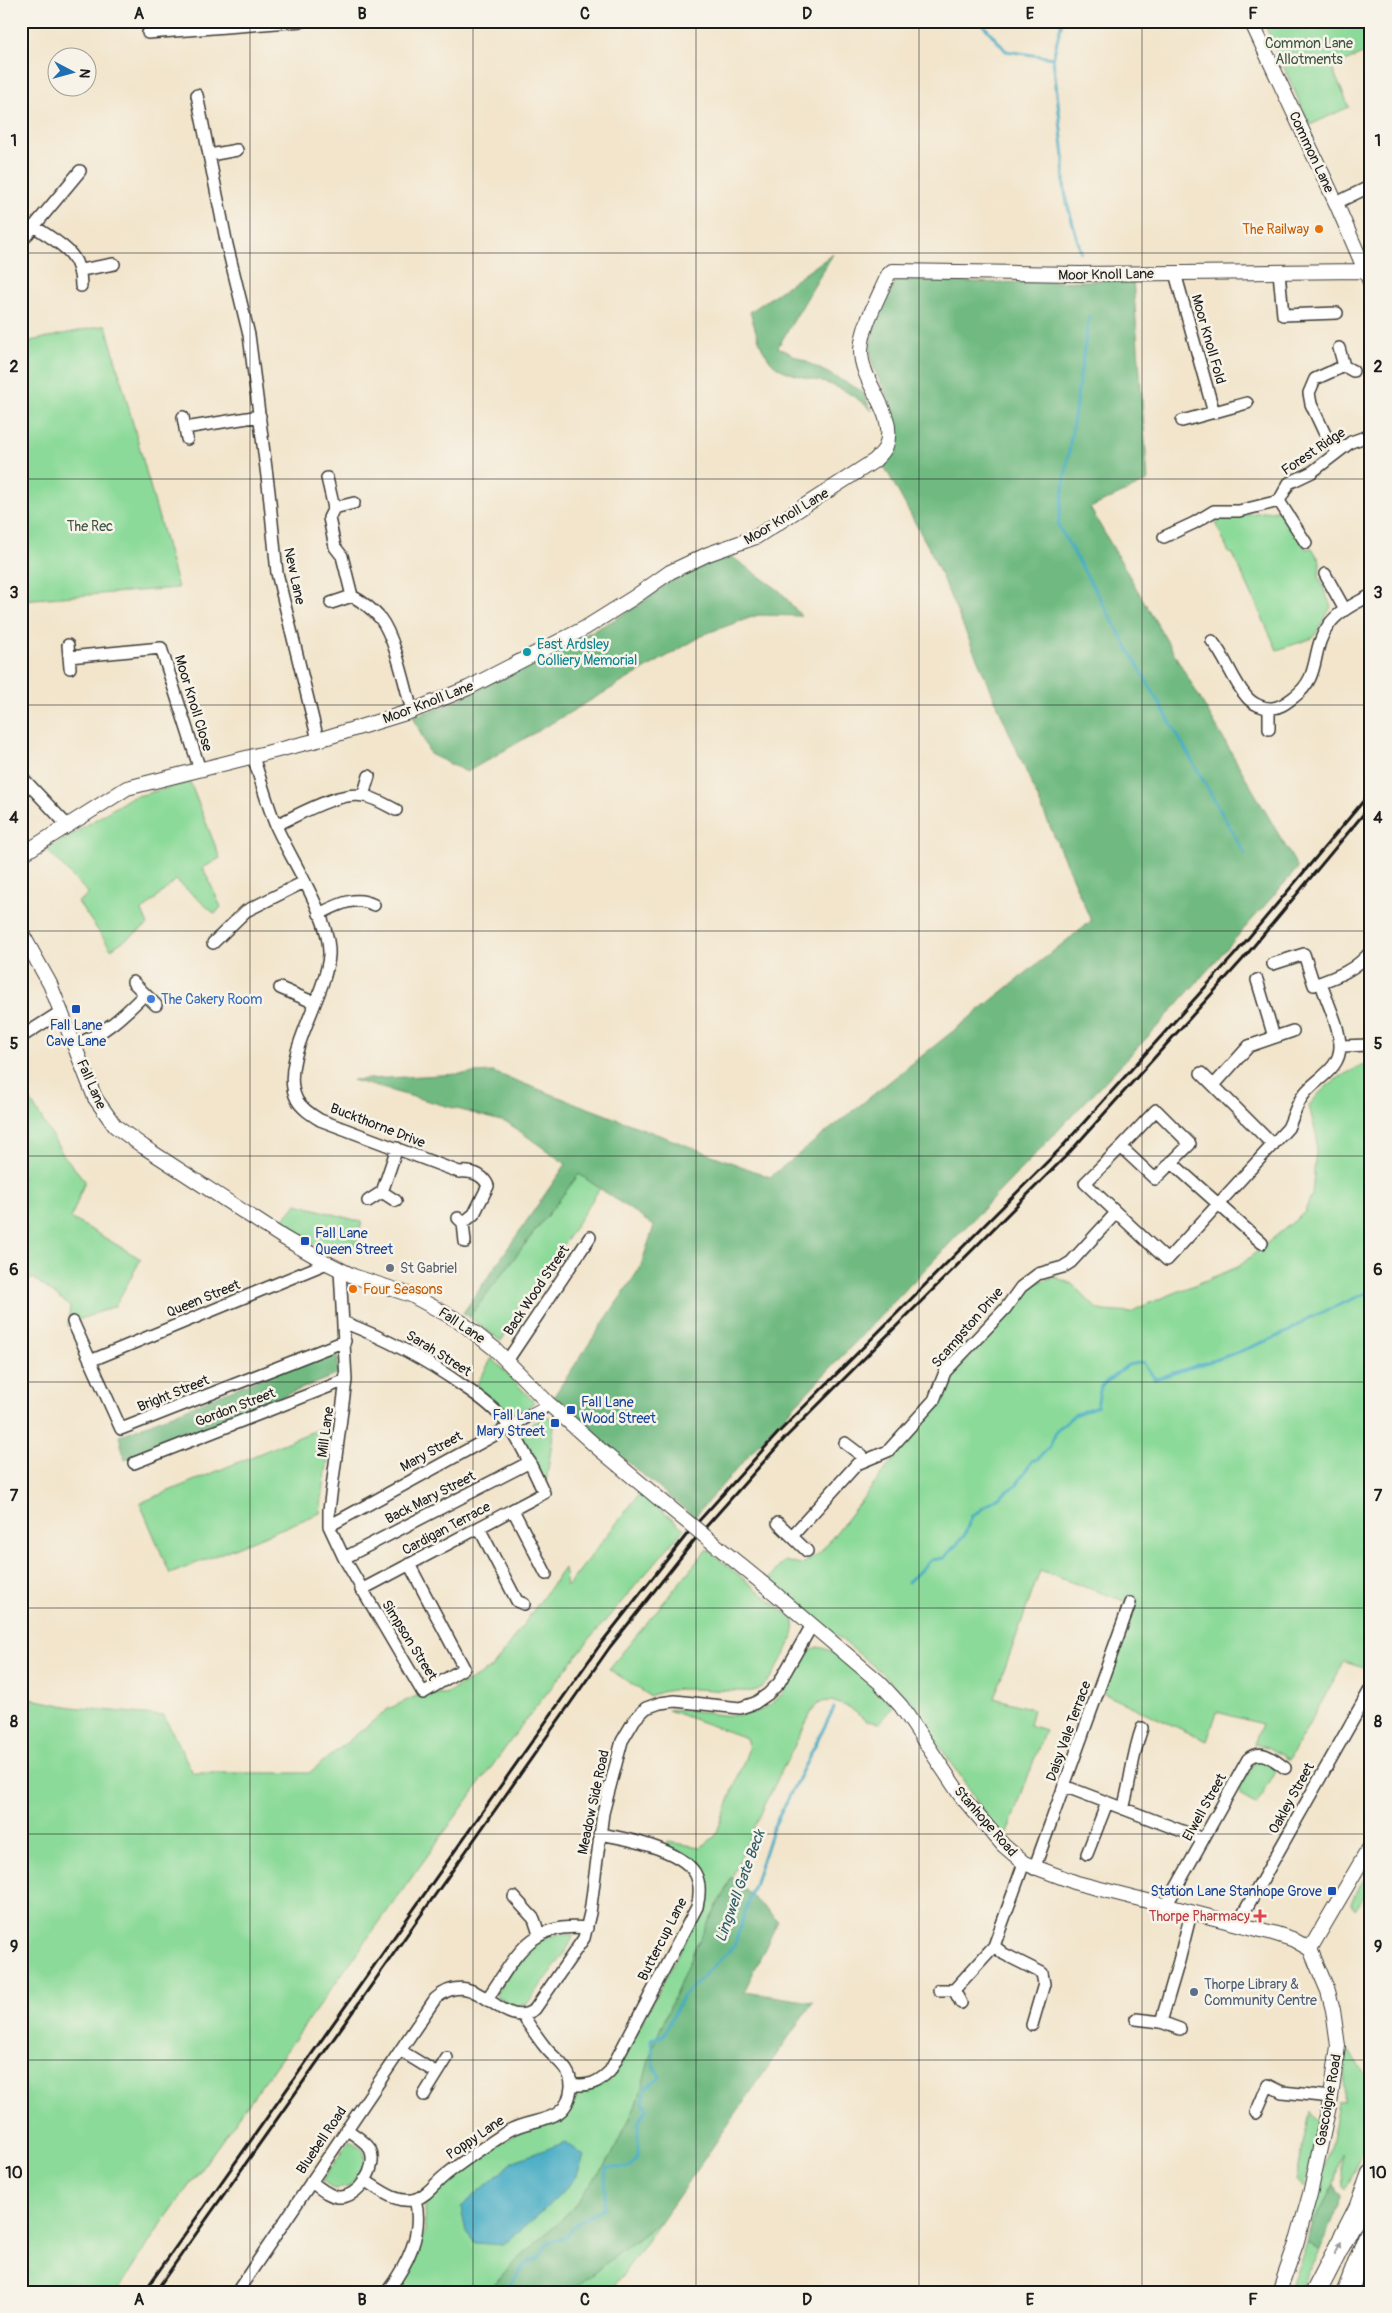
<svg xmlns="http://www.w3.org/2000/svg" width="1392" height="2313" viewBox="0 0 1392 2313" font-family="Pangolin,sans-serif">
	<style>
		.green { fill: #8bda99; stroke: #547b5a }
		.forest { fill: #70ba81; stroke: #466b4e }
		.water { fill: #44acc4; stroke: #306470 }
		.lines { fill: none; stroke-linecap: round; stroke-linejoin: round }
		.stream { stroke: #44acc4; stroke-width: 3 }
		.minor-casing { stroke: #3c3a36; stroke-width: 14 }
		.tertiary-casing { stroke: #3c3a36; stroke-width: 16 }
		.motorway-casing { stroke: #3c3a36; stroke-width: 22 }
		.minor { stroke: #fff; stroke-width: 11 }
		.tertiary { stroke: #fff; stroke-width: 14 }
		.motorway { stroke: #fff; stroke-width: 20 }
		.rail { stroke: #1c1c1c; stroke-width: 3 }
		.tertiary-bridge-casing { stroke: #3c3a36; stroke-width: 16; stroke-linecap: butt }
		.tertiary-bridge { stroke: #fff; stroke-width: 14 }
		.oneway { fill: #999 }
		.grid { fill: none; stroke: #1c1c1c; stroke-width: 1; stroke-opacity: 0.55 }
		.food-dot { fill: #e8710a; stroke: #f7f3e8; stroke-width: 2 }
		.culture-dot { fill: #0f9aa8; stroke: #f7f3e8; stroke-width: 2 }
		.shop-dot { fill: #3f7fe0; stroke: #f7f3e8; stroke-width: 2 }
		.transit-dot { fill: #1a4fb4; stroke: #f7f3e8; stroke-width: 2 }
		.worship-dot { fill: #6b7280; stroke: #f7f3e8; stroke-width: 2 }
		.health-dot { fill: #e0444e; stroke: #f7f3e8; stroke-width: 2 }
		.service-dot { fill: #5c6f8a; stroke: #f7f3e8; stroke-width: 2 }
		.labels { text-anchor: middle; stroke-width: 5; stroke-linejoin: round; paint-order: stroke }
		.park-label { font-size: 14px; fill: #3d5542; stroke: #f7f3e8 }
		.street-label { font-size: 14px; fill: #1c1c1c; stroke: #f7f3e8 }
		.food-label { font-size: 14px; fill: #c56008; stroke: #f7f3e8; text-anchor: end }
		.culture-label { font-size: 14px; fill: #0d838f; stroke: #f7f3e8; text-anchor: start }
		.shop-label { font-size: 14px; fill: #366cbe; stroke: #f7f3e8; text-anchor: start }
		.transit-label { font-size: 14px; fill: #164399; stroke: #f7f3e8; text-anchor: start }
		.worship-label { font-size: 14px; fill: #5b616d; stroke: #f7f3e8; text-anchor: start }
		.health-label { font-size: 14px; fill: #be3a42; stroke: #f7f3e8; text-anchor: end }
		.service-label { font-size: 14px; fill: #4e5e75; stroke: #f7f3e8; text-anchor: start }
		.water-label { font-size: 15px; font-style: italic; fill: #2e5d68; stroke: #f7f3e8 }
		.neatline { fill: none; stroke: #1c1c1c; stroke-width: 2 }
		.grid-label { font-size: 16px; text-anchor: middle; font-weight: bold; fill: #1c1c1c }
	</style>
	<rect width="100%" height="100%" fill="#f7f3e8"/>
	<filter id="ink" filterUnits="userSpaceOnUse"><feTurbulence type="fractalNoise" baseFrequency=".02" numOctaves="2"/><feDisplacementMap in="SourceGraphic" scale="10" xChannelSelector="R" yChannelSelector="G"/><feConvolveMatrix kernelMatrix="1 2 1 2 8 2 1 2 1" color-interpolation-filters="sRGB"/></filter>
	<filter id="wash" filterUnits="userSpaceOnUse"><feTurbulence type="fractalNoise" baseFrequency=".0096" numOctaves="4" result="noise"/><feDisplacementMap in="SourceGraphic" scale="20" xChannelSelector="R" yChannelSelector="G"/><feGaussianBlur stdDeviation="1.12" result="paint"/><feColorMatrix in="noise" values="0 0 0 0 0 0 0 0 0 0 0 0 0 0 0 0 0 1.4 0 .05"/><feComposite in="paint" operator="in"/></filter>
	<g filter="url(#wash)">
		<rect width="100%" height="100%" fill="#f2e5cc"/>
		<path class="green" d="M1263,21h108v29l-39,18 17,39 -39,18z
			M106,325l72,263 -157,12v-257z
			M1277,510l11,11 18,28 6,-1 8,13 -1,16 12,30 -18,31 -36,12 -44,-96 -4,-1 -14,-33c4,-4 52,-8 62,-10z
			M190,782l30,76 -17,10 18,39 -6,7 -39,-34 -34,31 6,14 -37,24 -33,-47 11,-8 -42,-44 83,-52z
			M1371,1062v608l-27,-8 -55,98 -22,-13 -13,-3 8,-20 -45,-12 -10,29 -109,-50 32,-88 -90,-32 -46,127 39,11 -4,16 16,5 -40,109 -21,-26 -28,-44 -55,-75 -18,-20 -114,-95 15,-18 17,4 19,-12 99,-126 18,-19 4,-7 6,-20 66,-72 11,-17 10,-9 21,-6 17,7 24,24 7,3 29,2 6,-5 100,-41 66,-54 8,-18 5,-57 -8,-32c17,-24 36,-33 62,-44z
			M31,1101l31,52 23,28 -14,37 70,41 -26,47 -42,16 -5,4 2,-20 -37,-28 -12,8v-180z
			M579,1174l21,14 -99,153 -32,-24z
			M297,1204l65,18 -7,24 -22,-3 -6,10 -47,-30z
			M492,1358l42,44c-21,22 -42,3 -61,-11z
			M547,1416l8,4 -9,64 -28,-51 1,-3z
			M333,1423l-13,90 -150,61 -30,-71z
			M640,1493l44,36 -96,112 -64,81 -362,501 -45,69h-96v-595l51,10 92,9 29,57h116l79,-64 35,-16 22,1 47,-26 72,-100 3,19z
			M707,1549l81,66 6,6c2,14 -5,24 -11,36 -6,11 -14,27 -26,33 -5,2 -14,1 -20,1 -29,0 -60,-7 -87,5l-41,-27z
			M817,1647c25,2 59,41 76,59l-14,17 -13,-2 -17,-14 -18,-6 -11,1 -9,11 -42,83 -37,81 -37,71 -42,98 -15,55 -26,54 -41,55 -66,62 -18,20h-92l23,-43 7,-19 -1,-23 4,-7 20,-19 66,-47 43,-14 10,-7 13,-21 25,-9 9,-8 90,-170c10,-35 -4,-47 -37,-56l1,-7 32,5 15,-10 34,-89 -3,-10 -78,-28c27,-3 55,10 80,4 48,-10 42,-56 69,-67z
			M1257,1759l20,11 -20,35 -16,-9 -2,-7z
			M1371,1867v21l-17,22 -3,-8z
			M559,1934l15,1 -9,18 -38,51 -13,3 -19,-12c19,-27 31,-54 64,-61z
			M1346,2047l25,36v51l-25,55 -3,-3 -2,-32 -7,30 -25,48 23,-96 6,-33 6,-1z
			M1310,2112l9,11 -15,65 -9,-8z
			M350,2140l14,11 1,13 -16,23 -14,2 -13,-8z
			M662,2220l-52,72h-41z
			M1307,2243l13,6 -21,43h-10z"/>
		<path class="forest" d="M833,254l-55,93 84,44 10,20c-13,-12 -26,-21 -43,-27 -18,-7 -48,-8 -60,-25 -10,-13 -14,-31 -19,-47z
			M897,278c78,8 157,3 236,2l15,201 -58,27 208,360 -140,158 -384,401 -80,90 -142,-118 88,-131 14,-42 -75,-52 -110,143 -6,-4 103,-149 -58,-41 -156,-43 141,-8 277,105 321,-256 -160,-369 -49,-90c8,-5 11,-13 12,-23 1,-9 1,-18 -1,-27 -5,-21 -24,-42 -23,-65 2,-23 18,-48 27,-69z
			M732,557l48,34 21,25 -43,-1 -51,18 -240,139 -37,-18 -17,-38 28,-8 84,-42 89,-46 26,-16 26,-20 48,-23z
			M334,1348l4,3v23l-213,86 -6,-24z
			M732,1877l46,44 -34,71 69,10 -151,218 -93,72h-82l18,-20 66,-62 41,-55 26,-54 15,-55 42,-98z
			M1334,2184l3,8 5,3 -22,54 -13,-6 2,-11z"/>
		<path class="water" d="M566,2142l18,14 -8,22 -33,33 -40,34 -28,-2 -9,-11 -5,-25 53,-46z"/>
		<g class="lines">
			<path class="stream" d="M980,21l26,30 47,7
				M1062,21l-9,37 11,99v27l3,19 14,49
				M1089,316l-31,209 187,329
				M908,1582l23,-22 13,-2 20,-22 8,-20 45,-32 15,-23 6,-2 12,-13 7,-16 17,-15 23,-9 4,-20 27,-21 15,-3 12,17 81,-26 52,-21 17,-12 66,-29
				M505,2292l20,-28 14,-6 8,-15 20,-6 11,-15 26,-14 2,-41 23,1 9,-12v-33l9,-14 -4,-7 3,-15 14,-10 -6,-11 -3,-26 13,-5 18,-38 52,-51 38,-116 62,-122"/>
		</g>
	</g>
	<g filter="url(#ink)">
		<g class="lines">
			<defs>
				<path id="minor" d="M148,33l154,-12
					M197,95l30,150 22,90 20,157 8,81 41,167
					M210,155l27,-5
					M1336,203l35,-17
					M34,226c26,19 47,25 47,60
					M21,242l59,-71
					M81,270l33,-6
					M1279,272l4,43 54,-2
					M1175,273l39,140
					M1339,348l5,18 9,5
					M183,417l4,22
					M1182,421l65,-18
					M185,428l75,-12
					M1336,452l-12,-20 -13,-28 -2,-11 6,-14 29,-13
					M327,478l7,30 -5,10 6,29 7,9 10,40c11,6 20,13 28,22 15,19 25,68 32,93
					M1279,501l27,42
					M334,508l20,-5
					M1164,537l30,-14 20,-12h25l40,-10 10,-18 23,-11 39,-30 20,-7
					M1325,574l20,36
					M331,603l21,-7
					M1212,641c13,15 21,40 34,55 6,8 18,13 27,12 9,-1 14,-6 21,-11 28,-21 16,-46 34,-71 10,-15 27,-22 43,-31
					M68,645l2,23
					M69,657l92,-9 39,122
					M1269,708v21
					M253,757c8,23 14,47 23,69 15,34 55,93 53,129 -3,43 -52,108 -32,145 5,9 15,15 23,20l139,52c13,-1 24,2 29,14l-14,28 -11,9
					M21,776l46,49
					M363,796l6,-20
					M276,825c23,-10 62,-34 88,-29 11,2 22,9 32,14
					M319,914c19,-9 35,-19 55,-9
					M213,943l33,-32 58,-29
					M1273,964l31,-10 10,31c22,-8 42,-15 57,-34
					M1257,980l17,57
					M133,982l23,23
					M280,988l35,15
					M21,1037l41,-26
					M75,1045c30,-12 47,-28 70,-51
					M1340,1046l31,-1
					M1201,1073l72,72
					M1214,1085l35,-39 44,-15
					M1156,1110l34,34 -35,35 -34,-32z
					M1121,1147l-36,36 82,77 121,-132c6,-12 8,-25 17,-35 12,-15 36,-24 35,-48 -1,-21 -13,-42 -19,-62
					M1171,1162l91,81
					M382,1192l14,9
					M368,1201l14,-9 15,-44
					M458,1218l5,5 2,19
					M340,1270l6,110 -17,130v16l15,32 79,135 41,-25 -55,-104
					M73,1322l48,107 224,-88
					M343,1322c44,17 82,37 120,64 17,11 34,24 46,40 14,21 25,45 35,67l-183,97
					M90,1361l237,-98
					M507,1361l83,-124
					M845,1443l16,12 2,5
					M134,1463l212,-83
					M513,1510l33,64
					M778,1523l29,28
					M329,1526l213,-117 6,-6
					M479,1528l38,73 7,3
					M792,1536l65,-72 31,-13 46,-51 11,-28 60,-63 16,-22 17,-13 25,-7 8,-5 44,-48
					M344,1558l186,-96
					M1064,1786l139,53
					M1123,1809c8,-27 9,-54 19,-81
					M1087,1854l20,-51
					M1034,1869l96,-266
					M514,1897l20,22 5,15
					M1166,1906l82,-147c13,-11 25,0 37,9
					M1238,1923l133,-235
					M994,1946l10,8 38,19 2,11 -12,41
					M939,1990h15l7,13
					M954,1990l40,-44 30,-83
					M487,1999c29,-41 41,-78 100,-71
					M1136,2019l25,3 19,7
					M1161,2022l18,-61 12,-48
					M401,2051l36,22
					M571,2084c17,3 27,-1 39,-13l87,-164c3,-12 4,-23 -2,-34 -15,-24 -70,-35 -96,-39
					M424,2095l23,-37
					M1256,2113l12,-28 14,7 49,5
					M364,2180c15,9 33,25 52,19 10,-3 18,-14 26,-21 20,-17 44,-32 66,-47 25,-15 60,-5 63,-44 1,-19 -16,-27 -26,-40 -8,-10 -15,-21 -22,-31
					M311,2182c8,5 17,14 27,15 20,2 41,-30 32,-48 -5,-8 -16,-14 -24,-20
					M237,2292l198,-293c43,-37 66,36 100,10l49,-71 6,-25 13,-100 19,-72 13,-22 11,-11 14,-5 15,-2 65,7 15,-5 13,-9 11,-11 33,-58
					M387,2292c20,-27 37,-59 28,-93"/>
				<path id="tertiary" d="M1251,21l85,182 35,81
					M21,855l106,-67 191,-48 94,-29 56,-23 117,-60 48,-30 37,-26 38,-18 48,-17 118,-76c4,-4 10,-9 12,-15 12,-32 -25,-62 -25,-95 1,-25 17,-52 27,-76l4,-4 188,3 285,-3
					M21,932l29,52 45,114 20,28 29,21 140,91 43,25 26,13 58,19 50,27 34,27 53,54 50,45 65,54
					M772,1591l107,91 22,24 60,90 42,49 21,18 53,20 196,50 19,6 18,10 18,42 5,19 5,36 -7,51 -21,97 -14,50 -17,48
					M1310,1949l61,-104"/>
				<path id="motorway" d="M1316,2292l43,-84 12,-32
					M1347,2292l24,-62"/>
			</defs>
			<use href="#minor" class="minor-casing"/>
			<use href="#tertiary" class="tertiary-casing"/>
			<use href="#motorway" class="motorway-casing"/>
			<use href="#minor" class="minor"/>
			<use href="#tertiary" class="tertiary"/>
			<use href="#motorway" class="motorway"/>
			<path class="rail" d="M144,2292l458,-650 86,-109 90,-100 282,-284 175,-195 136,-162
				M155,2292l455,-645 86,-109 89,-100 283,-284 175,-195 128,-154"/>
			<defs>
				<path id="tertiary-bridge" d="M663,1502l109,89"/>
			</defs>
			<use href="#tertiary-bridge" class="tertiary-bridge-casing"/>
			<use href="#tertiary-bridge" class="tertiary-bridge"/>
		</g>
		<defs><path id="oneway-solid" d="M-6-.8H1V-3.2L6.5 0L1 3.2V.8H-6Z" transform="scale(1.25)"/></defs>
		<use class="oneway" href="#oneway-solid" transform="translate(1338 2248) rotate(-63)"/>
	</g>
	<path class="grid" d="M250,21v2271M473,21v2271M696,21v2271M919,21v2271M1142,21v2271M21,253h1350M21,479h1350M21,705h1350M21,931h1350M21,1156h1350M21,1382h1350M21,1608h1350M21,1834h1350M21,2060h1350"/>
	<g class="food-dot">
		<circle cx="1319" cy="229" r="5"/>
		<circle cx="353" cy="1289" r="5"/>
	</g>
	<circle class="culture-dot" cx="527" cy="652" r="5"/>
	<circle class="shop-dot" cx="151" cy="999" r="5"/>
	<g class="transit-dot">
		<rect x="71" y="1004" width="10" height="10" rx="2.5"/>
		<rect x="300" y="1236" width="10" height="10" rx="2.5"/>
		<rect x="566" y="1405" width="10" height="10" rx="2.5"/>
		<rect x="550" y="1418" width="10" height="10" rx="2.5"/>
		<rect x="1327" y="1886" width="10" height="10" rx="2.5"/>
	</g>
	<circle class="worship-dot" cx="390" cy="1268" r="5"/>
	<path class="health-dot" d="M1257.5 1908.5h5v5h5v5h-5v5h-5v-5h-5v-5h5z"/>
	<circle class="service-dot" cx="1194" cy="1992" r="5"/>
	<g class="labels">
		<g class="park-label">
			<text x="1309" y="48">Common Lane<tspan x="1309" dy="16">Allotments</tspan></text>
			<text x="90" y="531">The Rec</text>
		</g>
		<g class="street-label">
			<text transform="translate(1312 152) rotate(65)" y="5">Common Lane</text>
			<text transform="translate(1106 274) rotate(-1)" y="5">Moor Knoll Lane</text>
			<text transform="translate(1209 339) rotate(74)" y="5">Moor Knoll Fold</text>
			<text transform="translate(1313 451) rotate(-34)" y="5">Forest Ridge</text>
			<text transform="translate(786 516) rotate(-31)" y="5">Moor Knoll Lane</text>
			<text transform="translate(295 576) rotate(78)" y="5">New Lane</text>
			<text transform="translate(428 702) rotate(-21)" y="5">Moor Knoll Lane</text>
			<text transform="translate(194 703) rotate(73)" y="5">Moor Knoll Close</text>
			<text transform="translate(92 1084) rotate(66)" y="5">Fall Lane</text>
			<text transform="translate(378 1125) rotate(21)" y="5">Buckthorne Drive</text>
			<text transform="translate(536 1290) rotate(-56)" y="5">Back Wood Street</text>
			<text transform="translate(203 1298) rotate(-22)" y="5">Queen Street</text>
			<text transform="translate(462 1325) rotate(34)" y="5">Fall Lane</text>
			<text transform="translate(967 1327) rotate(-49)" y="5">Scampston Drive</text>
			<text transform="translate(439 1353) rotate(32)" y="5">Sarah Street</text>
			<text transform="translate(173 1393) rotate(-22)" y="5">Bright Street</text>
			<text transform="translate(235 1407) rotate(-21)" y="5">Gordon Street</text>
			<text transform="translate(325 1432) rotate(-82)" y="5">Mill Lane</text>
			<text transform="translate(431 1451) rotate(-29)" y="5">Mary Street</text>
			<text transform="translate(430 1497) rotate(-27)" y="5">Back Mary Street</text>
			<text transform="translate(446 1528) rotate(-28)" y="5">Cardigan Terrace</text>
			<text transform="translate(410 1640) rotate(58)" y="5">Simpson Street</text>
			<text transform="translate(1068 1731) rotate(-70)" y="5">Daisy Vale Terrace</text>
			<text transform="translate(1291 1798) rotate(-61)" y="5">Oakley Street</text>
			<text transform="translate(593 1802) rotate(-78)" y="5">Meadow Side Road</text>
			<text transform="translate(1204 1807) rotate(-61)" y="5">Elwell Street</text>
			<text transform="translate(986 1821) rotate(49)" y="5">Stanhope Road</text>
			<text transform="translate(662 1939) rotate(-63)" y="5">Buttercup Lane</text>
			<text transform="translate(1328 2100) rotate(-80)" y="5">Gascoigne Road</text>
			<text transform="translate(475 2137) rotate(-34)" y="5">Poppy Lane</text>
			<text transform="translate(321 2140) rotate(-56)" y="5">Bluebell Road</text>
		</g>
		<g class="food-label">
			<text x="1309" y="234">The Railway</text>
			<text x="363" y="1294" text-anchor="start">Four Seasons</text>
		</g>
		<g class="culture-label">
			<text x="537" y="649">East Ardsley<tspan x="537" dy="16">Colliery Memorial</tspan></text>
		</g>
		<g class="shop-label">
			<text x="161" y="1004">The Cakery Room</text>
		</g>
		<g class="transit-label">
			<text x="76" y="1030" text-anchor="middle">Fall Lane<tspan x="76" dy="16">Cave Lane</tspan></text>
			<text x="315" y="1238">Fall Lane<tspan x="315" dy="16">Queen Street</tspan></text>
			<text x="581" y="1407">Fall Lane<tspan x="581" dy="16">Wood Street</tspan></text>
			<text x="545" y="1420" text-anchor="end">Fall Lane<tspan x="545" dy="16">Mary Street</tspan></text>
			<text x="1322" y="1896" text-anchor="end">Station Lane Stanhope Grove</text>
		</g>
		<g class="worship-label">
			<text x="400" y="1273">St Gabriel</text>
		</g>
		<g class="health-label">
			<text x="1250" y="1921">Thorpe Pharmacy</text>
		</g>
		<g class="service-label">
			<text x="1204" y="1989">Thorpe Library &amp;<tspan x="1204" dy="16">Community Centre</tspan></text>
		</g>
		<g class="water-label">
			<text transform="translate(740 1886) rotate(-70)" y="5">Lingwell Gate Beck</text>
		</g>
	</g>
	<rect width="1392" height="2313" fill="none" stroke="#f7f3e8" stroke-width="55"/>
	<g transform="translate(72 72) rotate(96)"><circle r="24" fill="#f7f3e8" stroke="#9f9d96"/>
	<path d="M0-4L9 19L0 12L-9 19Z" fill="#1f6fb2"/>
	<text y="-8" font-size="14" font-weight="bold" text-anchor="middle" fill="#1c1c1c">N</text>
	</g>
	<rect x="28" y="28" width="1336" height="2258" class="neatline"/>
	<g class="grid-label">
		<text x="139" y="19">A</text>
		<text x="362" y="19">B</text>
		<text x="585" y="19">C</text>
		<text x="807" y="19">D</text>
		<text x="1030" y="19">E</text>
		<text x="1253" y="19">F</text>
		<text x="14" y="146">1</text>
		<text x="1378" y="146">1</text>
		<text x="14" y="372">2</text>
		<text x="1378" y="372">2</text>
		<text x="14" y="598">3</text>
		<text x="1378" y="598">3</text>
		<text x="14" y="823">4</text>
		<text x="1378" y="823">4</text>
		<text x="14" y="1049">5</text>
		<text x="1378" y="1049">5</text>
		<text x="14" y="1275">6</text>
		<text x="1378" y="1275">6</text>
		<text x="14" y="1501">7</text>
		<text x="1378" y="1501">7</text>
		<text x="14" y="1727">8</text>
		<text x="1378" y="1727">8</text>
		<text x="14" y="1952">9</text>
		<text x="1378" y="1952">9</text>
		<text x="14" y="2178">10</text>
		<text x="1378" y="2178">10</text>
		<text x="139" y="2305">A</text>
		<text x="362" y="2305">B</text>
		<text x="585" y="2305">C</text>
		<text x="807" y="2305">D</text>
		<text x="1030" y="2305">E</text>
		<text x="1253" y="2305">F</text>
	</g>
</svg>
